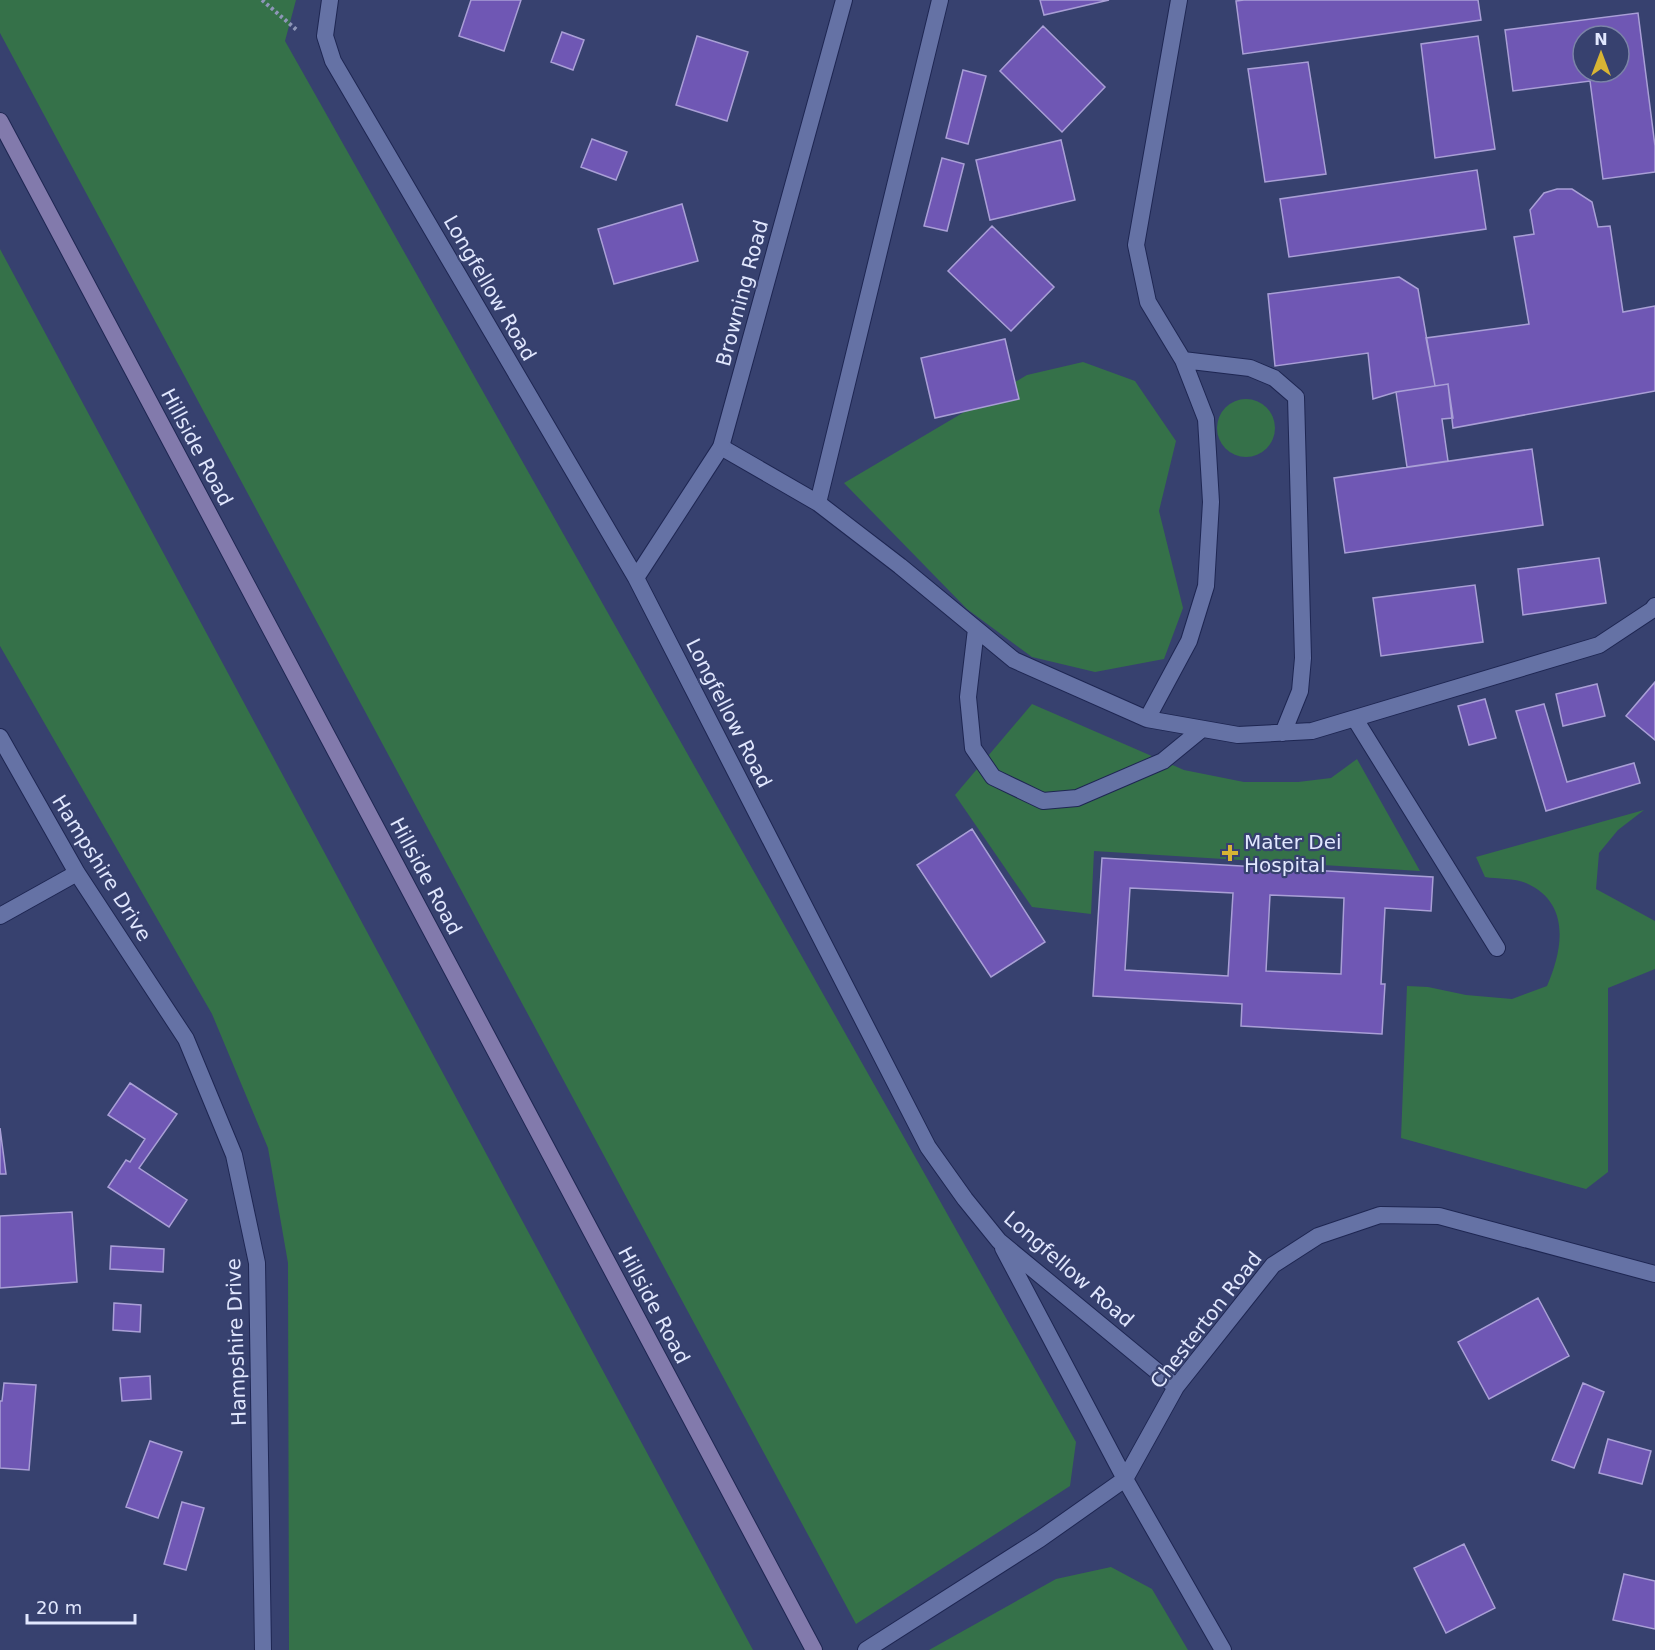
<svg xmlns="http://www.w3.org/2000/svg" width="1655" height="1650" viewBox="0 0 1655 1650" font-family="'DejaVu Sans',sans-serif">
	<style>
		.green { fill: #357149 }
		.building { fill: #6f57b4; stroke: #a99fd6; stroke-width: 1.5; fill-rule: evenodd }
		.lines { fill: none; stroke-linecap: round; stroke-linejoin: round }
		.service-casing { stroke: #1e2652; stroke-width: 18 }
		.minor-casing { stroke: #1e2652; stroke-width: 18 }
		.secondary-casing { stroke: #1e2652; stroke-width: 18 }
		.path { stroke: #8e96b8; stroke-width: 4; stroke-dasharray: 3 3; stroke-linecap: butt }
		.service { stroke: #6572a5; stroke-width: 16 }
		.minor { stroke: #6572a5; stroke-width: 16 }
		.secondary { stroke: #827aac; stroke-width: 16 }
		.poi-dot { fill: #d7b434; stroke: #37416f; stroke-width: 2 }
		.labels { text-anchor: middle; stroke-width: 4.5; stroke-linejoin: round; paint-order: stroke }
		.street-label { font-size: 20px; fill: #e1e7fe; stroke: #37416f }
		.poi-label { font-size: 20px; fill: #e1e7fe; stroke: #37416f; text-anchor: start }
	</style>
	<rect width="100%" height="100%" fill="#37416f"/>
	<path class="green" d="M0,0h296l-11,41 791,1401 -6,44 -214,138 -856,-1591z
		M0,249l753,1401h-464l-1,-387 -20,-115 -56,-134 -212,-368z
		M1083,362l52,19 41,60 -17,70 24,97 -19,51 -69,13 -63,-15 -65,-48 -123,-126 183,-108z
		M1217 428a29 29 0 1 1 58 0a29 29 0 1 1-58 0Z
		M1032,704l152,66 60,12h54l33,-4 26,-19 63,112 -326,-20 -3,63 -59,-7 -77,-112z
		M1644,810l-26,20 -19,23 -3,36 59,32v48l-47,19v184l-22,17 -185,-51 6,-152 21,1 38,8 46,4 35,-13c16,-37 24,-83 -21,-103 -11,-5 -29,-4 -41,-6l-9,-20z
		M1111,1567l41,22 36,61h-259l127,-71z"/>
	<path class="building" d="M471,0h50l-17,51 -45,-15z
		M1040,0h69l-65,15z
		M1244,0h234l3,20 -238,34 -7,-53z
		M1638,13l17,133v26l-52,7 -13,-98 -77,10 -8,-61zM1583,36h36v36h-36z
		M1043,26l62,61 -43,45 -62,-61z
		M562,32l22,8 -11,30 -22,-8z
		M697,36l51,16 -21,69 -51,-16z
		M1478,36l17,113 -60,9 -14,-114z
		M1308,62l18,112 -61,8 -17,-113z
		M963,70l23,6 -18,68 -22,-6z
		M592,139l35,13 -11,28 -35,-13z
		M1061,140l14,60 -85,20 -14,-60z
		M942,158l22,6 -17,67 -23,-5z
		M1477,170l9,59 -197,28 -9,-58z
		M1557,189h15l20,13 6,25 12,-1 13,86 32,-6v85l-202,37 -5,-44 -13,2 -9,-48 103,-14 -15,-87 20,-3 -4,-24 14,-17z
		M682,204l16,57 -84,23 -16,-55z
		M992,226l62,61 -43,44 -63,-60z
		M1399,277l19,12 17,97 -39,6 -23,7 -5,-46 -93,13 -7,-72z
		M1005,339l14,60 -84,19 -14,-60z
		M1448,384l5,34 -11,1 6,42 -41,6 -11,-75z
		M1532,449l11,76 -198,28 -11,-75z
		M1599,558l7,45 -83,12 -5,-46z
		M1475,585l8,57 -102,14 -8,-58z
		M1655,682v58l-29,-24z
		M1597,684l8,32 -42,10 -7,-32z
		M1485,699l11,39 -27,7 -11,-39z
		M1544,704l23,78 67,-19 6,20 -94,28 -30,-100z
		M972,829l73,113 -54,35 -74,-112z
		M1102,858l331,19 -2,34 -46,-3 -4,76h4l-3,50 -141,-8 1,-22 -149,-8zM1130,888l103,5 -5,83 -103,-6zM1270,895l74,3 -3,76 -75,-3z
		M130,1083l47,31 -38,54 48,32 -18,27 -61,-40 18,-27 4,2 15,-23 -37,-24z
		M0,1128l6,46h-6z
		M72,1212l5,70 -77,6v-72z
		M111,1246l53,3 -1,23 -53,-3z
		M1538,1298l31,58 -80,43 -31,-57z
		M114,1303l27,2 -1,27 -27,-2z
		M150,1376l1,23 -29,2 -2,-23z
		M4,1383l32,2 -7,85 -29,-2v-67h2z
		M1583,1383l21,9 -30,76 -22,-8z
		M1608,1439l43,12 -9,33 -43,-11z
		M150,1441l32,11 -24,66 -32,-11z
		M182,1502l22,6 -18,62 -22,-6z
		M1464,1544l31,64 -49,25 -32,-65z
		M1624,1574l31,7v48l-42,-9z"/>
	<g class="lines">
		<defs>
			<path id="service" d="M1183,360l67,8 24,10 22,19 7,261 -3,33 -17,42
				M721,447l97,56 82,63 114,94 133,59 91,16 74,-4 287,-86 53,-35 3,-4
				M818,503l122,-503
				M976,629l-8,68 5,51 20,29 50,24 34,-3 86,-37 39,-32
				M1147,719l42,-78 17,-55 5,-84 -5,-83 -23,-59 -35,-58 -12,-57 43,-245
				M1355,719l142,229"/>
			<path id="minor" d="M330,0l-5,36 8,25 303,517 292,569 37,52 34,42 177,146
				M636,578l85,-131 123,-447
				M0,737l77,136 109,166 48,116 23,108 6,387
				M0,916l77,-43
				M1003,1248l122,231 98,171
				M866,1650l174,-111 85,-60 51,-92 97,-122 45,-29 62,-21 59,1 216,58"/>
			<path id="secondary" d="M0,121l814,1529"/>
		</defs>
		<use href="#service" class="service-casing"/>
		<use href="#minor" class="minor-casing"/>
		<use href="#secondary" class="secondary-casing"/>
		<path class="path" d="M262,0l36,31"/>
		<use href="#service" class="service"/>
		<use href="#minor" class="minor"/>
		<use href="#secondary" class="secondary"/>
	</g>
	<path class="poi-dot" d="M1227 844h6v6h6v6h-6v6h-6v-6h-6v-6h6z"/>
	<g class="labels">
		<g class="street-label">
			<text transform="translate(490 288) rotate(60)" y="7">Longfellow Road</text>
			<text transform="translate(742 293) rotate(-75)" y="7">Browning Road</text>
			<text transform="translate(197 447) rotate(62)" y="7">Hillside Road</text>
			<text transform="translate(729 713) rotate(63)" y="7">Longfellow Road</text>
			<text transform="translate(102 868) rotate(58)" y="7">Hampshire Drive</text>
			<text transform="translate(426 876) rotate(62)" y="7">Hillside Road</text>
			<text transform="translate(1069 1269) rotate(41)" y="7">Longfellow Road</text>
			<text transform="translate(654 1305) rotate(62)" y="7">Hillside Road</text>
			<text transform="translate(1206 1320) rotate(-52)" y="7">Chesterton Road</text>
			<text transform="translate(236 1342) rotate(-92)" y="7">Hampshire Drive</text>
		</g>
		<g class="poi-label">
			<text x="1244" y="849">Mater Dei<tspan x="1244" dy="23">Hospital</tspan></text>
		</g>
	</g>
	<g transform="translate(1601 54)"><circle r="28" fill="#37416f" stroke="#7b83a8" stroke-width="1.5"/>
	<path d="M0-4.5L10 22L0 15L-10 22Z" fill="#d7b434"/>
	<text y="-9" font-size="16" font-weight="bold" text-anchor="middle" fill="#e1e7fe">N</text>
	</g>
	<path d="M27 1614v9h108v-9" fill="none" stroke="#e1e7fe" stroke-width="3"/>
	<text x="36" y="1614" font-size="18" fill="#e1e7fe" stroke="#37416f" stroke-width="4.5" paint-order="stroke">20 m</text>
</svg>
